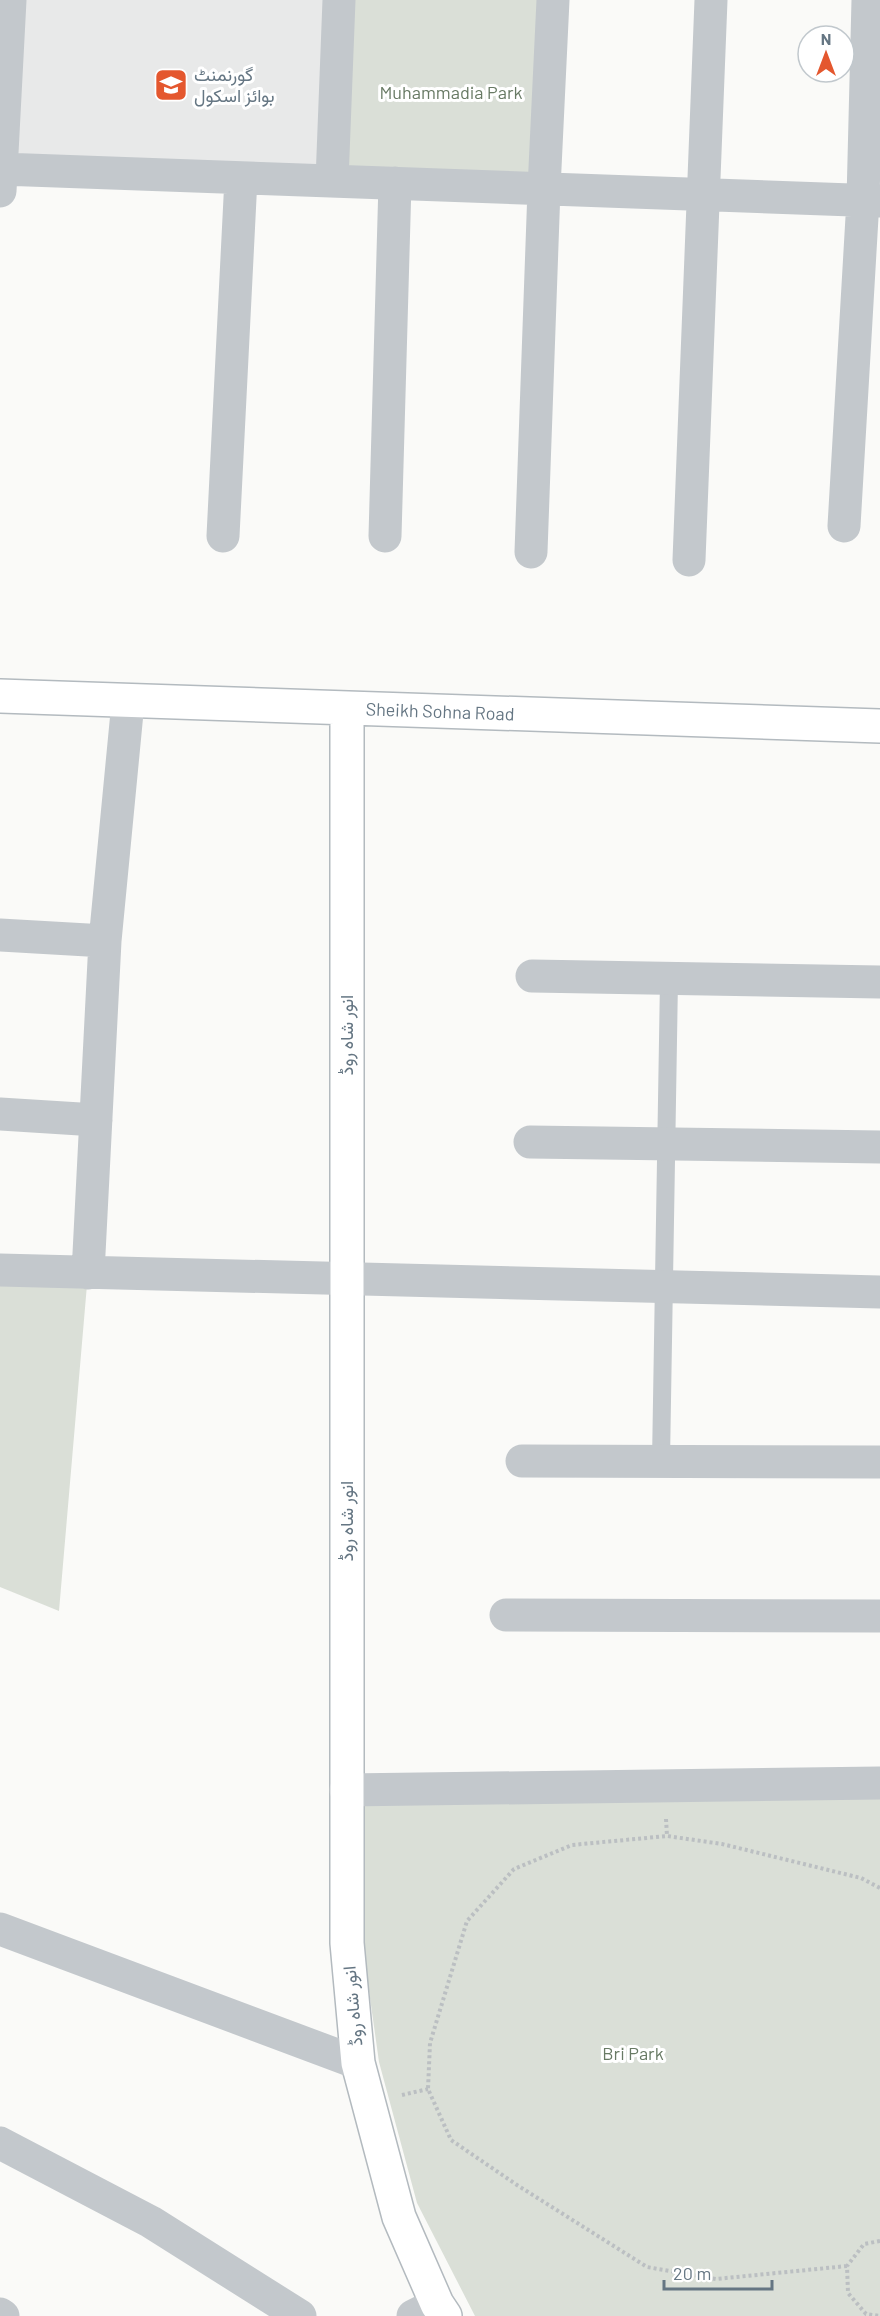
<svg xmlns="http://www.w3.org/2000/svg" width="880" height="2316" viewBox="0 0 880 2316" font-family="Barlow,Vazirmatn,sans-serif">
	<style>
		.built { fill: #e8e9e9 }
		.green { fill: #dadfd7 }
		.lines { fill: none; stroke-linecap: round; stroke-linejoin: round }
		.secondary-casing { stroke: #b3babf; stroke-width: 36 }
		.path { stroke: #bbbfc2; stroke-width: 4; stroke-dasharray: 3 3; stroke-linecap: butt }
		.lane { stroke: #c3c8cc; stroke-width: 18 }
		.street { stroke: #c3c8cc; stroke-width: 33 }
		.secondary { stroke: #fff; stroke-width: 33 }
		.labels { text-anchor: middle; stroke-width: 6; stroke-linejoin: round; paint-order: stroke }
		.poi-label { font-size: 18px; fill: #657683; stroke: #fff; text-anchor: start }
		.park-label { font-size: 18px; fill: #687a64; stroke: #fff }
		.street-label { font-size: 18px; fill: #657683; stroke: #fff }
	</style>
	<rect width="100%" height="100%" fill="#fafaf8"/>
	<path class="built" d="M10,0h329l-7,181 -331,-12z"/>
	<path class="green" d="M339,0h214l-9,189 -212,-8z
		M0,1270l88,3 -29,338 -59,-24z
		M880,1798v518h-405l-58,-113 -38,-141 -17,-121 -3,-136z"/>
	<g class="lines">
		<defs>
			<path id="secondary" d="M0,696l880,30
				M347,709v1234l11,120 41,154 38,87 8,12"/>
		</defs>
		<use href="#secondary" class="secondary-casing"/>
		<path class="path" d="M666,1819l1,17
			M402,2095l26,-6
			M880,2241l-16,3 -17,22 1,27 18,21 14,2
			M847,2266l-131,13 -69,-12 -130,-82 -66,-45 -23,-51 2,-46 37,-122 47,-52 58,-24 95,-9 55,8 139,34 19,10"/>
		<path class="lane" d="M661,1461l8,-481"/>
		<path class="street" d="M1,169l879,32
			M332,181l7,-181
			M0,191l10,-191
			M844,526l19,-326 5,-200
			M223,536l18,-358
			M385,536l10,-353
			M531,552l13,-363 9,-189
			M689,560l22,-560
			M0,935l105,6
			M532,976l348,6
			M0,1114l96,6
			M530,1142l350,5
			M0,1270l880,22
			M88,1273l17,-332 23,-239
			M522,1461l358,1
			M506,1615l374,1
			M346,1790l534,-7
			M0,1929l358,134
			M0,2143l151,79 149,94
			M0,2314l3,2
			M413,2316l24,-12"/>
		<use href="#secondary" class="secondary"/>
	</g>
	<defs>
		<symbol id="school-square" viewBox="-11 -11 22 22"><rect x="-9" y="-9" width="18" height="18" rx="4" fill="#e4572e" stroke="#fff"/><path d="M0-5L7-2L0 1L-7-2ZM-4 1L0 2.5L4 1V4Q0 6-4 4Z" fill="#fff"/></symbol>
	</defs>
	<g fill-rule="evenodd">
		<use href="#school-square" x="152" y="66" width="38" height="38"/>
	</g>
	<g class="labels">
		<g class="poi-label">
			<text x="194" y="81">گورنمنٹ<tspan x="194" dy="21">بوائز اسکول</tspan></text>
		</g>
		<g class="park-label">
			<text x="451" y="99">Muhammadia Park</text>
			<text x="633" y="2060">Bri Park</text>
		</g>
		<g class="street-label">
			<text transform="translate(440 712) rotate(2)" y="6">Sheikh Sohna Road</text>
			<text transform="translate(347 1035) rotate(-90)" y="6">انور شاہ روڈ</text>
			<text transform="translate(347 1521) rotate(-90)" y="6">انور شاہ روڈ</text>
			<text transform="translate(353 2006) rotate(-95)" y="6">انور شاہ روڈ</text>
		</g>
	</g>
	<g transform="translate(826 54)"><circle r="28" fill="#ffffff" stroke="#c1c8cd" stroke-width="1.5"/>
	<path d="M0-4.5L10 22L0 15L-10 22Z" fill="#e4572e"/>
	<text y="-9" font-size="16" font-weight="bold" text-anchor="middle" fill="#657683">N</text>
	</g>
	<path d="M664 2280v9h108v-9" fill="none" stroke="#657683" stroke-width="3"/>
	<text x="673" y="2280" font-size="18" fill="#657683" stroke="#ffffff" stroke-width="4.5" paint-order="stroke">20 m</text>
</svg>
